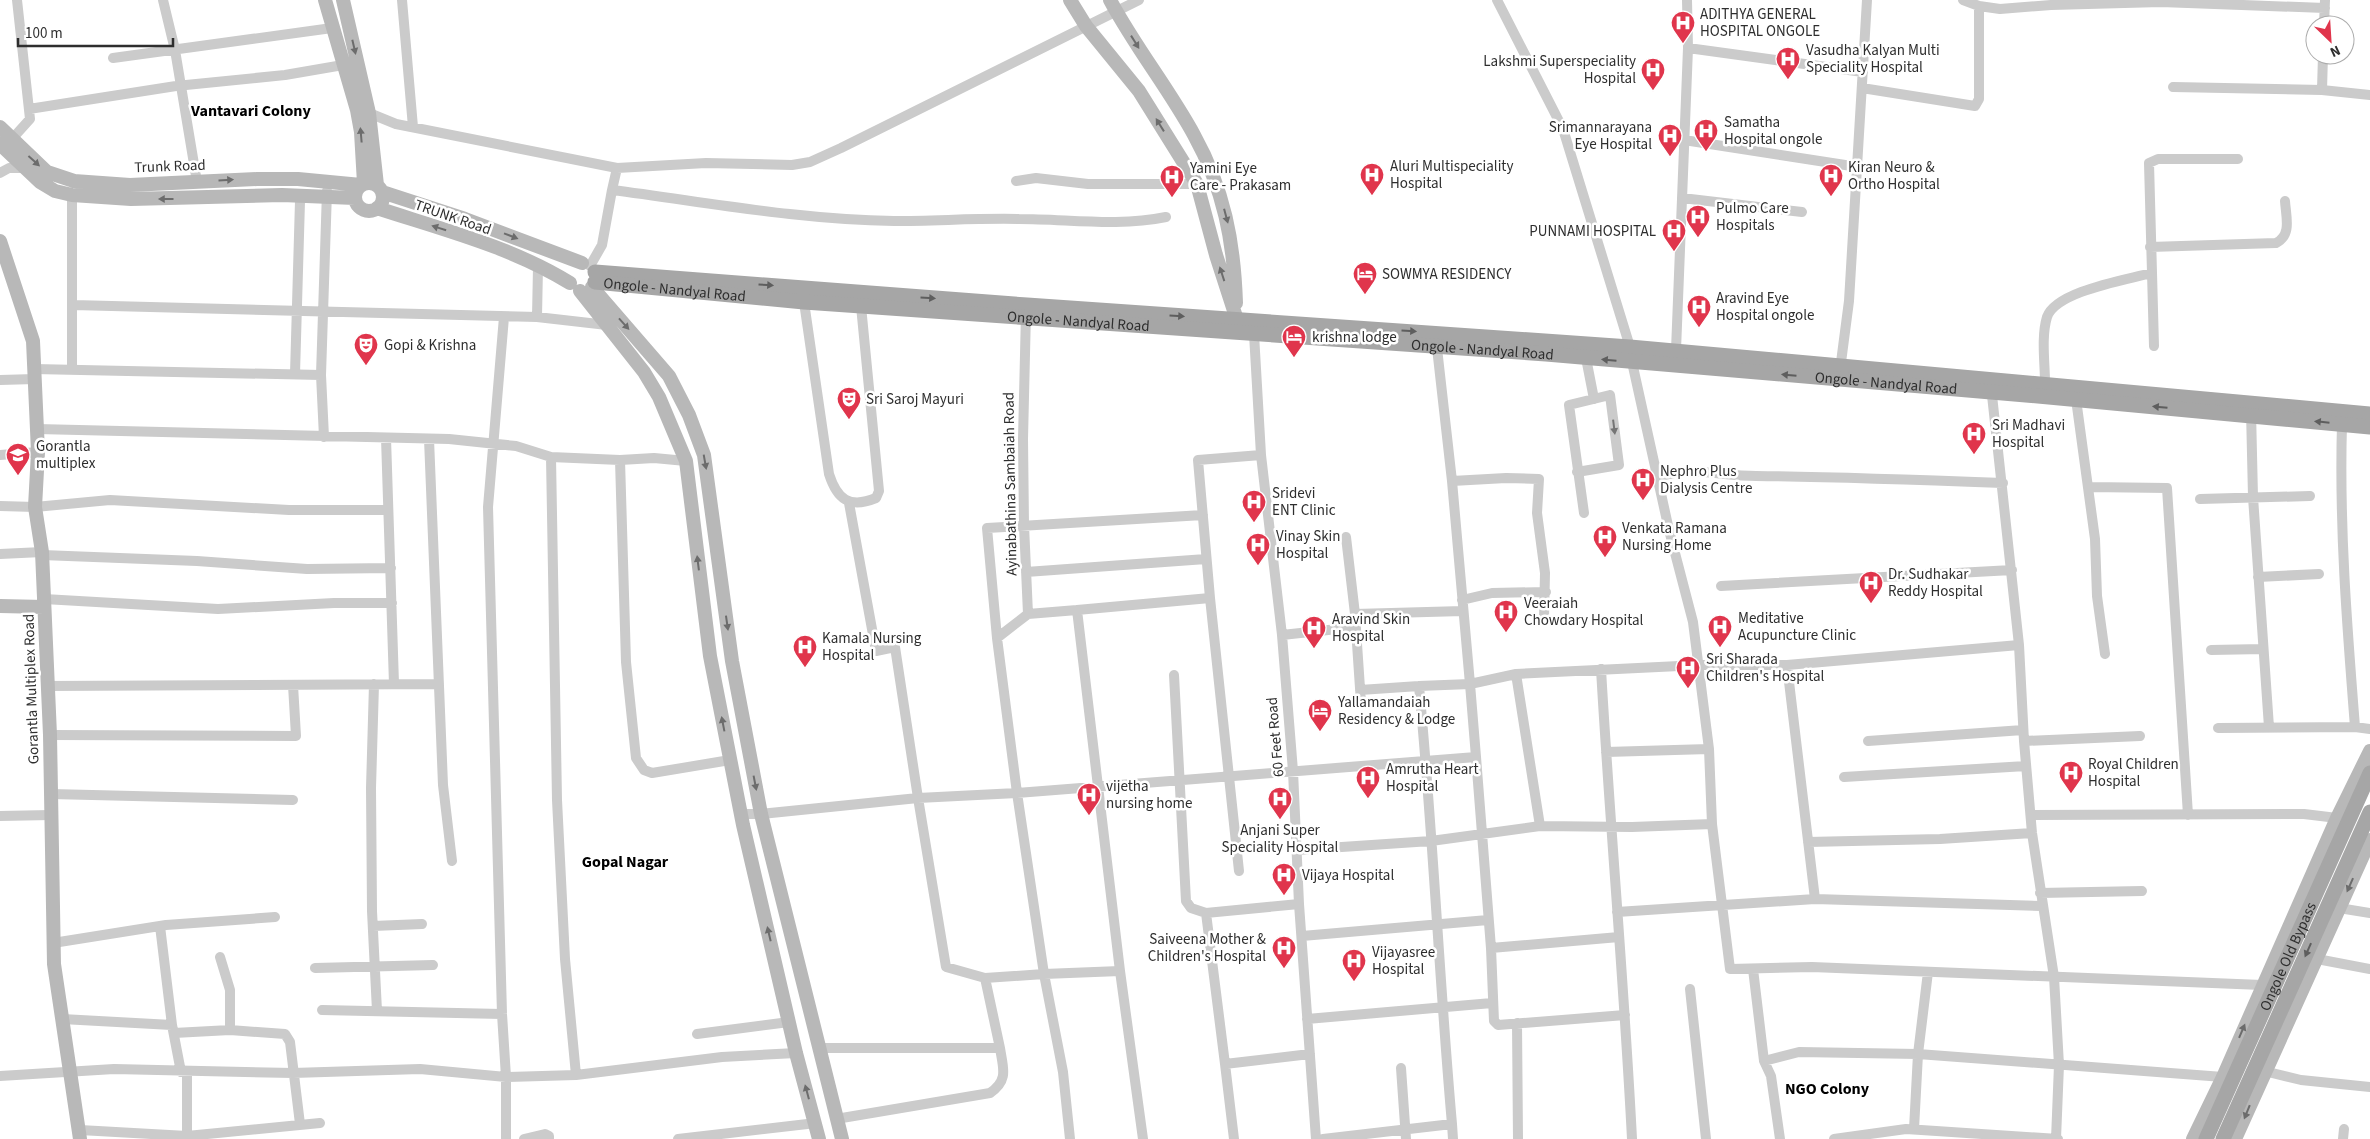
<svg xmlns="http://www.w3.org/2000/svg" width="2370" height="1139" viewBox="0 0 2370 1139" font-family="'Source Sans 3',sans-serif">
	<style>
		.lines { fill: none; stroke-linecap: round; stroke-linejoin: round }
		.street { stroke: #cbcbcb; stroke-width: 10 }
		.secondary { stroke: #b8b8b8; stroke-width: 14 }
		.primary { stroke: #a6a6a6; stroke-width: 15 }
		.oneway { fill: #6c6c6c }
		.oneway2 { fill: #5e5e5e }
		.oneway3 { fill: #757575 }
		.labels { text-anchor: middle; stroke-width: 5; stroke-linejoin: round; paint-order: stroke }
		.poi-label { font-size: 15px; fill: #2e2e2e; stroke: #fff; text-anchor: start }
		.street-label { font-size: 15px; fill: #2e2e2e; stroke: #fff }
		.neighbourhood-label { font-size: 16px; font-weight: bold; fill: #000; stroke: #fff }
	</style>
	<rect width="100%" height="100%" fill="#fff"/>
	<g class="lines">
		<path class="street" d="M163,0l12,50 22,132
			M402,0l11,127
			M1497,0l66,129 67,218
			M1963,0l16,6 21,3 51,-4 110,-3 164,6
			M2324,25l1,-25
			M1688,48l175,24
			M113,58l219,-30
			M2173,87l149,3 48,5
			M1862,88l113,18 4,-7v-93
			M2322,90l1,-35
			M29,109l147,-23 109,-11 58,-10
			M365,114l4,-1 27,11 221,44 89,-5 86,2 18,-3 31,-14 298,-148
			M12,139l18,-20 -13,-119
			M1684,140l174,27
			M617,168l-5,22c94,12 188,30 282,31 42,0 84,-3 125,-2 50,0 98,8 147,-2
			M0,173l9,-5h16
			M1016,181l20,-3 52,6h109
			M72,195v175
			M1682,198l120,14
			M2150,247l126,-4c16,-8 10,-26 9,-42
			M590,266l12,-21 10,-55
			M804,302l25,172c8,25 20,35 47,24l3,-7 -18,-185
			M73,305l464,12 70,8
			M1026,312l-3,127 1,86 4,89 49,-4
			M504,317l-16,190 14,507 4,63v62
			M537,317l1,-50
			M1254,334l7,121 21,180 11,136 6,133 17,235
			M2154,346l-5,-183 9,-4h80
			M1676,350l12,-302 -1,-48
			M1586,358l8,41
			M1632,362l37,168 24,92 16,127 3,75 18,145 82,-2 450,18
			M34,369l287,6
			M1840,370l9,-69 18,-301
			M295,374l5,-173
			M0,380l35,-1
			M2045,383c0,-20 -4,-46 2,-66 9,-26 79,-37 104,-44
			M1991,386l28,259 5,96 8,92 22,144 5,88 -3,74
			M2076,399l19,140 2,57 8,58
			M2251,411l2,86 16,230
			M2342,424c-3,101 5,202 13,303
			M37,429l412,10 67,7 35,11 69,3 34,-2 32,3
			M324,437l-3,-62 6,-184
			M386,438l8,246
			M429,439l14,346 9,76
			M0,455l38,-3
			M551,457l6,343 8,159 11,116
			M620,460l6,202 10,96 8,12 8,3 78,-13
			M1577,472l42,-7 -9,-70 -41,10 15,108
			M1658,477c37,-11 61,-1 98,-1 82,1 165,4 247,7
			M1452,481l54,-3 33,1 -2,34 8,60 -1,45
			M2089,487l78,1 21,327
			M2200,499l110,-3
			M0,506l35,1 75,-7 179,10h99
			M1346,537l9,77 6,89
			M0,554l42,-2
			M42,555l155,6 110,8 84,-1
			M1026,572l180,-13
			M2258,577l61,-3
			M1721,586l291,-16
			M1210,598l29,273
			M44,599l174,10 116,-6h58
			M1462,600l30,-7 54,-1
			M1355,614l108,-3
			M1282,635l74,-8
			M997,638l31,-24
			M2211,650l52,-1
			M1787,665l28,234
			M1601,669c9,157 23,313 31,470
			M1516,674l24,152
			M1174,675l12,226 5,7 15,5
			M374,684l-3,104 1,123 5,100
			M47,686l392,-2
			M1360,690l59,-4
			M2218,728l137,-1 15,2
			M50,735l246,1 -3,-51
			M1868,741l155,-11
			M2024,741l116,-5
			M1606,752l103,-3
			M1476,757l15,191 3,73 4,4 127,-10
			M1844,777l182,-11
			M51,794l242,6
			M741,814h20l157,-16 99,-5 459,-36 -6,-73 46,-10 184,-9h87l232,-20
			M2031,815l273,-1 33,4
			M0,816l51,-1
			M1808,842l132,-3 92,-6
			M1297,850l134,-9 109,-15 92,1 80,-3
			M2040,893l102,-2
			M2339,908l31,5
			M1617,912l198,-13 226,7
			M160,926l12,99 9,47
			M373,926l49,-2
			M1302,936l186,-16
			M53,943l113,-18 109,-8
			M1491,948l128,-11
			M220,957l10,33v40
			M2317,959l53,10
			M315,968l118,-3
			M1753,969l11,92 7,15 9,63
			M1120,971l-76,3 -27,-181 -20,-155 -10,-110 216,-13
			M985,978l59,-4 19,98 7,67
			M1690,989l16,150
			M322,1010l180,4
			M62,1019l110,6
			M1307,1019l185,-16
			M1517,1023l1,116
			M174,1033l56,-3 55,4 5,8 10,82
			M697,1034l92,-12
			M818,1048h182l-15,-70 -39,-11 -28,-169 -23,-151 -19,4 -27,-148
			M1764,1061l35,-9 119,2 305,23
			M1225,1064l-19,-151 93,-9
			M1401,1068l5,71
			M2264,1071l37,9 69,7
			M0,1076l114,-7 179,4 127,-4 86,8 70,-2 146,-18 74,-4
			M836,1119l154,-26c19,-13 13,-25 10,-45
			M1452,1124l1,15
			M1914,1129l4,-75 10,-82
			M80,1130l107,6 133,-13
			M187,1139v-67
			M524,1139l21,-5 4,2v3
			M678,1139l138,-16
			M1143,1139l-23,-168 -43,-361 133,-12 -12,-138 63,-5
			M1234,1139l-9,-75 85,-10
			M1323,1139l129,-15c-13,-146 -19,-292 -33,-438l51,-2 -18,-203 -15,-133
			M1834,1139l72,-10 152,10
			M2343,1139l1,-10"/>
		<path class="secondary" d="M325,0l32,110 4,22 3,51
			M343,0l26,113 8,72
			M1070,0l16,26 53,65 58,93 19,71 21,65
			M1110,0c25,47 59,89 84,135 30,54 40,107 42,168
			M0,127l47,45 27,9 56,4 127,-6h41l63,6
			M0,144l40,38 15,9 17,4 59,4 151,-4 73,3
			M355 197a14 14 0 1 1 28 0a14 14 0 1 1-28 0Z
			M382,192l83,27 117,44
			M377,208c64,21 135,39 193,75
			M0,241l33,100 5,111 -3,55 7,45 8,183 4,229 26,175
			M592,287l77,89 20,39 15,40 28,206 29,153 81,325
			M580,291l64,81 15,25 27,64 24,195 33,169 53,228 23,86
			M0,606l44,1
			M2193,1139l30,-62 114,-259 33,-67
			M2235,1139l135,-299"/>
		<g class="primary">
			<path d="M595,272l432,33 603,42 740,67"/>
			<path id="s1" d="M595,282l209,20 742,52 492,42 332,31"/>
			<path id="s2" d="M2206,1139l164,-366"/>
			<path d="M2223,1139l147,-327"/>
		</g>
	</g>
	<defs><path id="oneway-solid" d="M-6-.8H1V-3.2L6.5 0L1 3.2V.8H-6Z" transform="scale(1.25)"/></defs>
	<g class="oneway">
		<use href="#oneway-solid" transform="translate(1135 42) rotate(58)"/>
		<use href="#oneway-solid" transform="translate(354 47) rotate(77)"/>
		<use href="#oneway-solid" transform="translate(1160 125) rotate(-122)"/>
		<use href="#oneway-solid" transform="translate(361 135) rotate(-95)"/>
		<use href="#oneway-solid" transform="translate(34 161) rotate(42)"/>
		<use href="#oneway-solid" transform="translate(226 180) rotate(-3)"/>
		<use href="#oneway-solid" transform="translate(166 199) rotate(-180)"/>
		<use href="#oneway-solid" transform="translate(1226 216) rotate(75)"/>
		<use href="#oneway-solid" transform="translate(439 228) rotate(-162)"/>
		<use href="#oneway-solid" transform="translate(511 236) rotate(21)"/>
		<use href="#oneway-solid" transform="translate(1222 274) rotate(-108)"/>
		<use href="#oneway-solid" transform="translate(624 324) rotate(48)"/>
		<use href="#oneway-solid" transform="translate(705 462) rotate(80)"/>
		<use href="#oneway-solid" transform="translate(698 563) rotate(-97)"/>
		<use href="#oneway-solid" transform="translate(727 623) rotate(82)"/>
		<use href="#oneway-solid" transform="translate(723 724) rotate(-101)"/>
		<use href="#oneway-solid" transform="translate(755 783) rotate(79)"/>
		<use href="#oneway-solid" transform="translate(2350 885) rotate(114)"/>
		<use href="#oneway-solid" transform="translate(769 934) rotate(-103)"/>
		<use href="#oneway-solid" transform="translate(2242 1031) rotate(-67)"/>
		<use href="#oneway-solid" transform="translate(807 1092) rotate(-105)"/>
		<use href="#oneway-solid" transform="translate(2247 1112) rotate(112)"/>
	</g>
	<g class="oneway2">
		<use href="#oneway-solid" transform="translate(766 285) rotate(4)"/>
		<use href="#oneway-solid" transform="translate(928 298) rotate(4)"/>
		<use href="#oneway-solid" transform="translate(1177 316) rotate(4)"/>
		<use href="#oneway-solid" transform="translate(1409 331) rotate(3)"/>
		<use href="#oneway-solid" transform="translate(1609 360) rotate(-175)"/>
		<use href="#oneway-solid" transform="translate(1789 375) rotate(-175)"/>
		<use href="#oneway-solid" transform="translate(2160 407) rotate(-175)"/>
		<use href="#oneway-solid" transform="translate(2322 422) rotate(-174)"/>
		<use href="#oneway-solid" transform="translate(2308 950) rotate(114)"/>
	</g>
	<use class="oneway3" href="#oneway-solid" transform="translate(1614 427) rotate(83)"/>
	<defs>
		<symbol id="hospital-pin" viewBox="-11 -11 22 30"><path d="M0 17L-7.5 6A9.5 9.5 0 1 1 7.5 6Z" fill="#e0354c" stroke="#fff"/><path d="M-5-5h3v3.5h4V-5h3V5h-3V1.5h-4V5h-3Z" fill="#fff"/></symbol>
		<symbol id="hotel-pin" viewBox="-11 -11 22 30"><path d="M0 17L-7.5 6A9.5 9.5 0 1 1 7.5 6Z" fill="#e0354c" stroke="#fff"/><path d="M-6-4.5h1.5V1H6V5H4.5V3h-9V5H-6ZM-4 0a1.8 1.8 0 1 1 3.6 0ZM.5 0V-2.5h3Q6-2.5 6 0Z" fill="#fff"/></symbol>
		<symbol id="theatre-pin" viewBox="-11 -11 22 30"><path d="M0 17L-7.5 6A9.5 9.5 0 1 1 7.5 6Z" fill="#e0354c" stroke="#fff"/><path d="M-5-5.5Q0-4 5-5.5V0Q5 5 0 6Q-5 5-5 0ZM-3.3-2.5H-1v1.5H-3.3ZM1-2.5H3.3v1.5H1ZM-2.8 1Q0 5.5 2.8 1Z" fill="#fff"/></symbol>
		<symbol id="school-pin" viewBox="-11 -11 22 30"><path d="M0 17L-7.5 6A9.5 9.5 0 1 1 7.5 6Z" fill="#e0354c" stroke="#fff"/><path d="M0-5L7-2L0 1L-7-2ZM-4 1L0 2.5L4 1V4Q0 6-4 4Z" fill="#fff"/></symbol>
	</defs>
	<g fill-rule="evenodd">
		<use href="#hospital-pin" x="1669" y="9" width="28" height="38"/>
		<use href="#hospital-pin" x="1774" y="45" width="28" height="38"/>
		<use href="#hospital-pin" x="1639" y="56" width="28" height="38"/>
		<use href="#hospital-pin" x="1692" y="117" width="28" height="38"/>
		<use href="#hospital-pin" x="1656" y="122" width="28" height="38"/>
		<use href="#hospital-pin" x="1358" y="161" width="28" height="38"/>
		<use href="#hospital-pin" x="1817" y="162" width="28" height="38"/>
		<use href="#hospital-pin" x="1158" y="163" width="28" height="38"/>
		<use href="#hospital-pin" x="1684" y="203" width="28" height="38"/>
		<use href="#hospital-pin" x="1660" y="217" width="28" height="38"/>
		<use href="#hotel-pin" x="1351" y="260" width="28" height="38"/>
		<use href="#hospital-pin" x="1685" y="293" width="28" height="38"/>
		<use href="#hotel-pin" x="1280" y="323" width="28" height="38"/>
		<use href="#theatre-pin" x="352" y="331" width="28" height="38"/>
		<use href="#theatre-pin" x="835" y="385" width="28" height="38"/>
		<use href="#hospital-pin" x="1960" y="420" width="28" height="38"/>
		<use href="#school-pin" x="4" y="441" width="28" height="38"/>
		<use href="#hospital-pin" x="1629" y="466" width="28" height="38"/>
		<use href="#hospital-pin" x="1240" y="488" width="28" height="38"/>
		<use href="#hospital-pin" x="1591" y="523" width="28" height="38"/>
		<use href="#hospital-pin" x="1244" y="531" width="28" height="38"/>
		<use href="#hospital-pin" x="1857" y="569" width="28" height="38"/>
		<use href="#hospital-pin" x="1492" y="598" width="28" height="38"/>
		<use href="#hospital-pin" x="1706" y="613" width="28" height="38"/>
		<use href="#hospital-pin" x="1300" y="614" width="28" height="38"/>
		<use href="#hospital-pin" x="791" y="633" width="28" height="38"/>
		<use href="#hospital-pin" x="1674" y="654" width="28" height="38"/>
		<use href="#hotel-pin" x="1306" y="697" width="28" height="38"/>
		<use href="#hospital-pin" x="2057" y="759" width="28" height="38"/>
		<use href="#hospital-pin" x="1354" y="764" width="28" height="38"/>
		<use href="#hospital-pin" x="1075" y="781" width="28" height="38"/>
		<use href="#hospital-pin" x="1266" y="785" width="28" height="38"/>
		<use href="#hospital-pin" x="1270" y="861" width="28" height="38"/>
		<use href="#hospital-pin" x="1270" y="934" width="28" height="38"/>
		<use href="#hospital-pin" x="1340" y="947" width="28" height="38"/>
	</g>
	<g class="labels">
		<g class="poi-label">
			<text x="1700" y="19">ADITHYA GENERAL<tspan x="1700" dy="17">HOSPITAL ONGOLE</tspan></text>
			<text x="1806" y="55">Vasudha Kalyan Multi<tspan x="1806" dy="17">Speciality Hospital</tspan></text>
			<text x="1636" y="66" text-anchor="end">Lakshmi Superspeciality<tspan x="1636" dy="17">Hospital</tspan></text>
			<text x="1724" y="127">Samatha<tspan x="1724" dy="17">Hospital ongole</tspan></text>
			<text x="1652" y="132" text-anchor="end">Srimannarayana<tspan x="1652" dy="17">Eye Hospital</tspan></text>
			<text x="1390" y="171">Aluri Multispeciality<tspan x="1390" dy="17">Hospital</tspan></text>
			<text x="1848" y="172">Kiran Neuro &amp;<tspan x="1848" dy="17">Ortho Hospital</tspan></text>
			<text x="1190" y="173">Yamini Eye<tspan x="1190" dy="17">Care - Prakasam</tspan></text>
			<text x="1716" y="213">Pulmo Care<tspan x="1716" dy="17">Hospitals</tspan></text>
			<text x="1656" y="236" text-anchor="end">PUNNAMI HOSPITAL</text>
			<text x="1382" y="279">SOWMYA RESIDENCY</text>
			<text x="1716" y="303">Aravind Eye<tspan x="1716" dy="17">Hospital ongole</tspan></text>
			<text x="1312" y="342">krishna lodge</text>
			<text x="384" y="350">Gopi &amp; Krishna</text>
			<text x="866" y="404">Sri Saroj Mayuri</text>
			<text x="1992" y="430">Sri Madhavi<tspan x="1992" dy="17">Hospital</tspan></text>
			<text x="36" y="451">Gorantla<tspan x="36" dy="17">multiplex</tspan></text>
			<text x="1660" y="476">Nephro Plus<tspan x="1660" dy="17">Dialysis Centre</tspan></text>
			<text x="1272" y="498">Sridevi<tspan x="1272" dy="17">ENT Clinic</tspan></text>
			<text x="1622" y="533">Venkata Ramana<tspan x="1622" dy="17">Nursing Home</tspan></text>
			<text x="1276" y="541">Vinay Skin<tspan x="1276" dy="17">Hospital</tspan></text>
			<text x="1888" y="579">Dr. Sudhakar<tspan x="1888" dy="17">Reddy Hospital</tspan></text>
			<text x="1524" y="608">Veeraiah<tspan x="1524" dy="17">Chowdary Hospital</tspan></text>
			<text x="1738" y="623">Meditative<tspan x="1738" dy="17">Acupuncture Clinic</tspan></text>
			<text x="1332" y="624">Aravind Skin<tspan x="1332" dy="17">Hospital</tspan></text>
			<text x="822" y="643">Kamala Nursing<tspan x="822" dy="17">Hospital</tspan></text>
			<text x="1706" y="664">Sri Sharada<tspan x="1706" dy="17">Children's Hospital</tspan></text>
			<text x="1338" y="707">Yallamandaiah<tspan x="1338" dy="17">Residency &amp; Lodge</tspan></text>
			<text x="2088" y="769">Royal Children<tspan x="2088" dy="17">Hospital</tspan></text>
			<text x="1386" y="774">Amrutha Heart<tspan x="1386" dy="17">Hospital</tspan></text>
			<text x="1106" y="791">vijetha<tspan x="1106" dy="17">nursing home</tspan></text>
			<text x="1280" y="835" text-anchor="middle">Anjani Super<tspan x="1280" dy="17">Speciality Hospital</tspan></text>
			<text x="1302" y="880">Vijaya Hospital</text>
			<text x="1266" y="944" text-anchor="end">Saiveena Mother &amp;<tspan x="1266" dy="17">Children's Hospital</tspan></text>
			<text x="1372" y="957">Vijayasree<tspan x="1372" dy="17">Hospital</tspan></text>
		</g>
		<g class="street-label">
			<text transform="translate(170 166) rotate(-2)" y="5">Trunk Road</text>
			<text transform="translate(453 217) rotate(19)" y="5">TRUNK Road</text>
			<text dy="5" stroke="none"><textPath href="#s1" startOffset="80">Ongole - Nandyal Road</textPath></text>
			<text dy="5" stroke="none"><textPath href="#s1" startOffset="485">Ongole - Nandyal Road</textPath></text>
			<text dy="5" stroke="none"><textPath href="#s1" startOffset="890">Ongole - Nandyal Road</textPath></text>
			<text dy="5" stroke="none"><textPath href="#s1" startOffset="1295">Ongole - Nandyal Road</textPath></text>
			<text transform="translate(1010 484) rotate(-91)" y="5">Ayinabathina Sambaiah Road</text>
			<text transform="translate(31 689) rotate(-92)" y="5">Gorantla Multiplex Road</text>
			<text transform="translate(1275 737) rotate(-95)" y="5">60 Feet Road</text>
			<text dy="5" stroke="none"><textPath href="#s2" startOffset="200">Ongole Old Bypass</textPath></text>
		</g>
		<g class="neighbourhood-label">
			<text x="251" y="116">Vantavari Colony</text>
			<text x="625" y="867">Gopal Nagar</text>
			<text x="1827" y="1094">NGO Colony</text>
		</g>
	</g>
	<g transform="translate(2330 40) rotate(155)"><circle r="24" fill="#ffffff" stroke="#ababab"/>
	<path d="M0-4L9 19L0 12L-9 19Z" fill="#e0354c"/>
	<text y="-8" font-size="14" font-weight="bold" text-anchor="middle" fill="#2e2e2e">N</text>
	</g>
	<path d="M18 38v8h155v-8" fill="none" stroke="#2e2e2e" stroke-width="2.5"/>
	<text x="25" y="38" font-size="15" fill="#2e2e2e" stroke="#ffffff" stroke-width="4" paint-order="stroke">100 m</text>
</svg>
